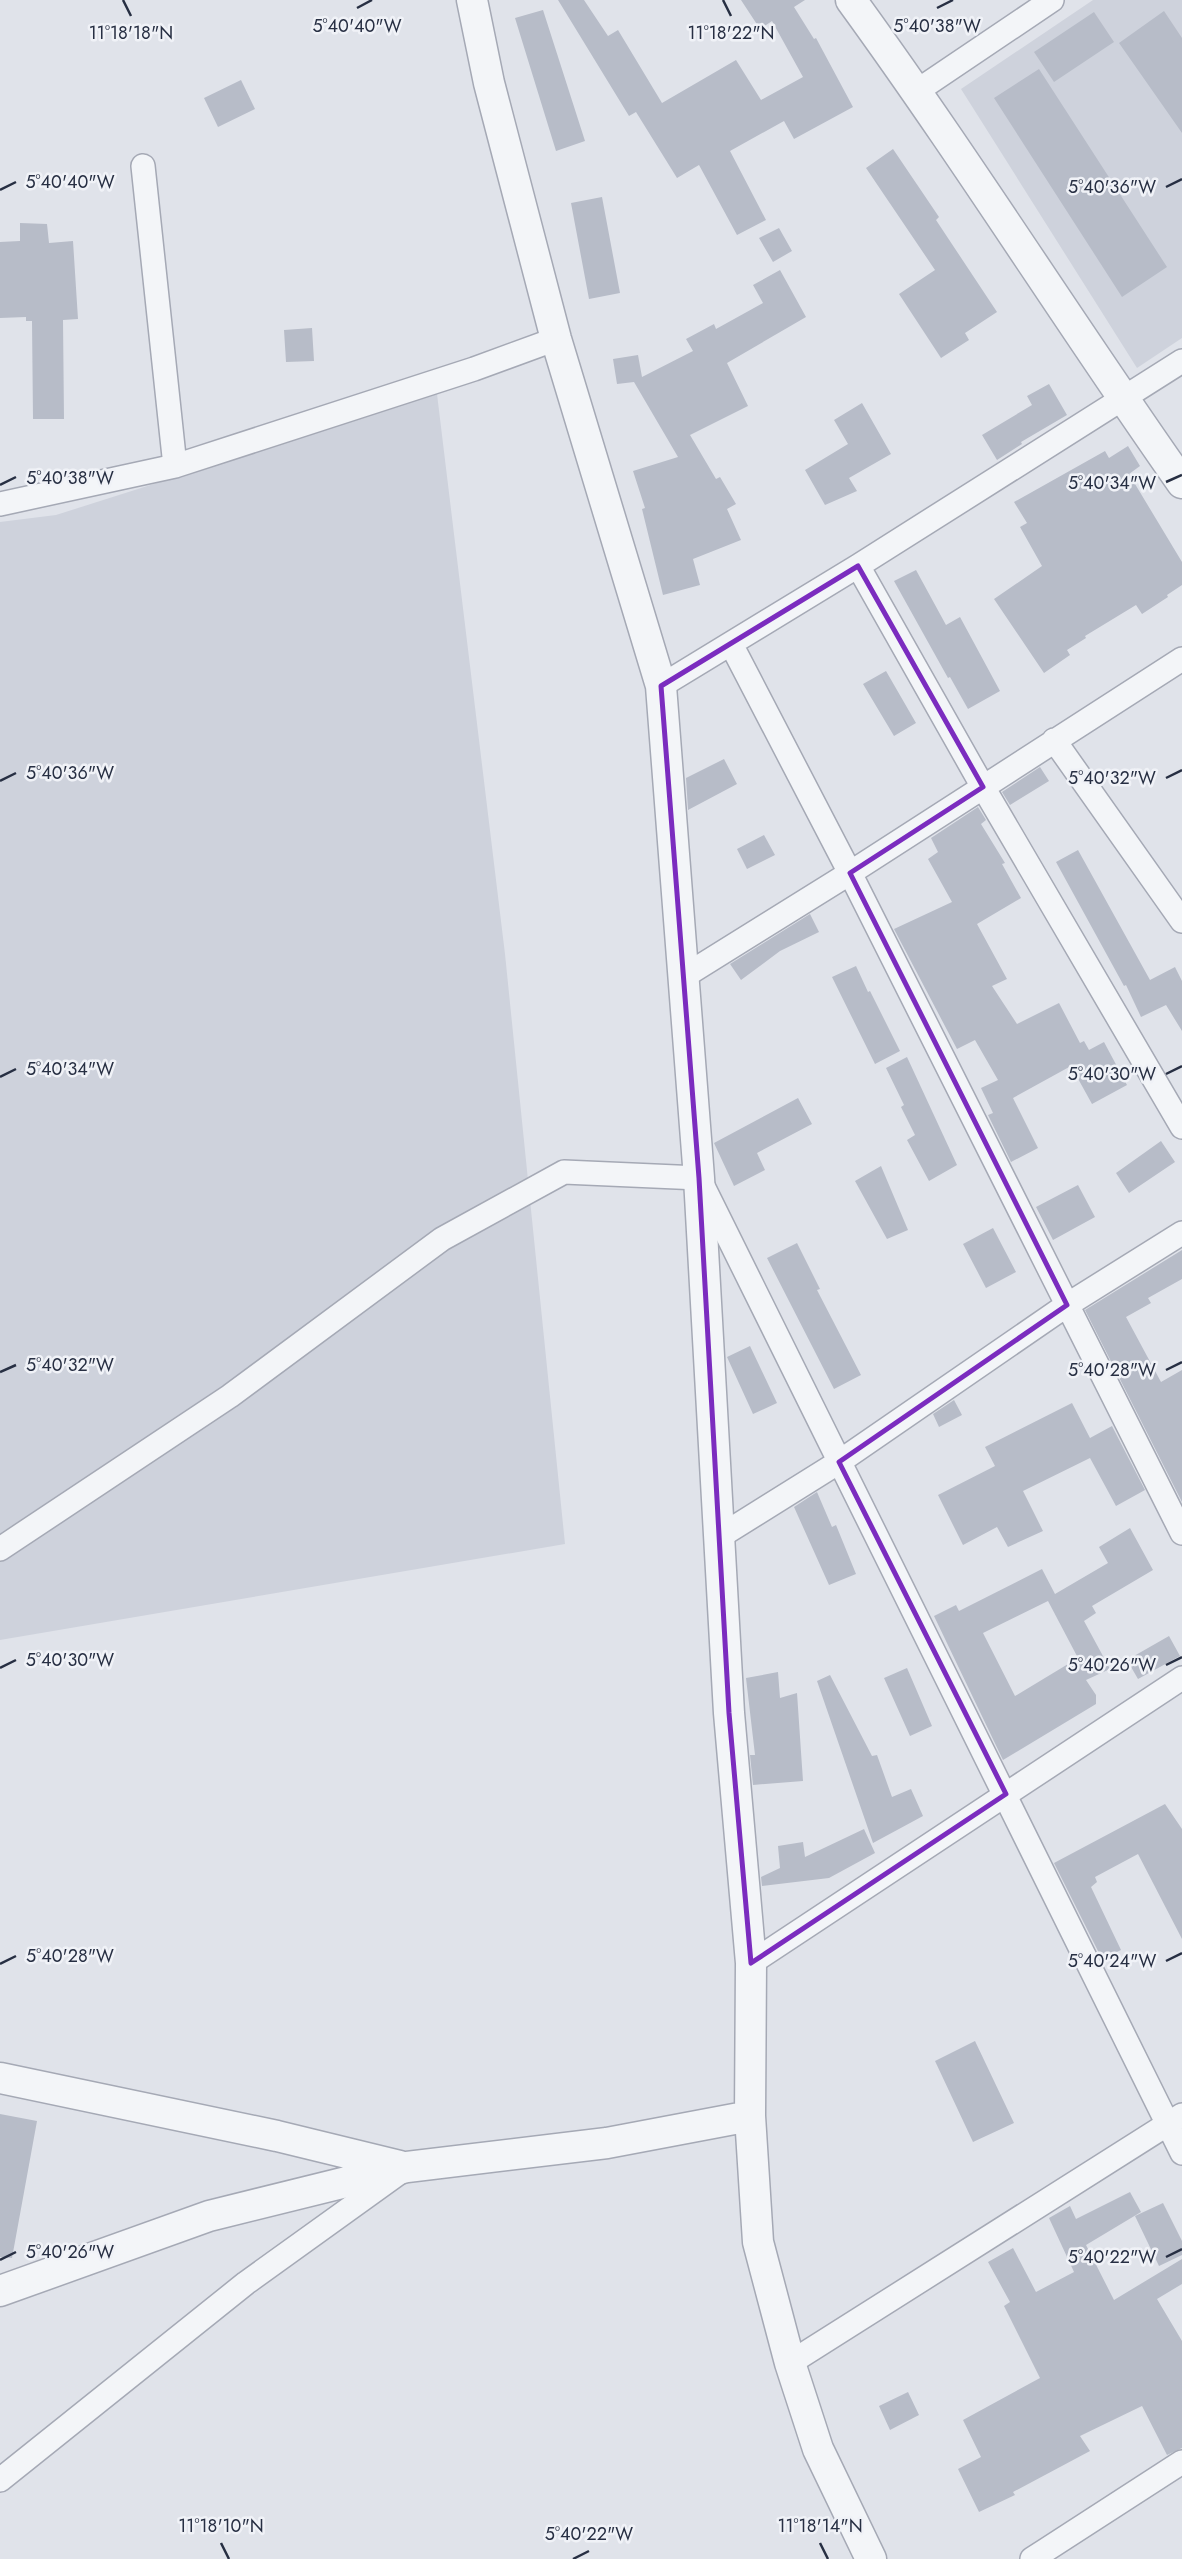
<svg xmlns="http://www.w3.org/2000/svg" width="1182" height="2559" viewBox="0 0 1182 2559" font-family="Jost,sans-serif">
	<style>
		.built { fill: #ced2dc }
		.building { fill: #b7bcc8; fill-rule: evenodd }
		.lines { fill: none; stroke-linecap: round; stroke-linejoin: round }
		.minor-casing { stroke: #a5a9b5; stroke-width: 26 }
		.tertiary-casing { stroke: #a5a9b5; stroke-width: 33 }
		.minor { stroke: #f3f5f8; stroke-width: 23 }
		.tertiary { stroke: #f3f5f8; stroke-width: 30 }
		.marked { fill: none; stroke: #7b2cbf; stroke-width: 5; stroke-linejoin: round }
		.ticks { fill: none; stroke: #272f43; stroke-width: 2.5 }
		.ticks-label { font-size: 18px; text-anchor: middle; fill: #272f43; stroke: #f0f2f7; stroke-width: 5; stroke-linejoin: round; paint-order: stroke }
	</style>
	<rect width="100%" height="100%" fill="#e0e3ea"/>
	<path class="built" d="M1093,0h89v338l-45,30 -176,-279z
		M437,394l68,560 60,590 -565,96v-1118l56,-7z"/>
	<path class="building" d="M558,0h26l24,36 10,-6 44,73 74,-43 25,40 42,-23 -31,-56 -12,8 -19,-29h64l-11,7 20,32 2,-1 37,69 -59,32 -10,-18 -54,30 36,69 -29,15 -38,-70 -22,13 -41,-66 -7,4z
		M543,10l42,131 -29,10 -41,-133z
		M1164,11l18,27v95l-63,-90z
		M1094,12l20,30 -60,40 -20,-30z
		M1039,69l128,198 -45,30 -128,-199z
		M241,80l14,29 -37,18 -14,-29z
		M893,149l46,68 -3,3 61,92 -32,21 4,7 -28,18 -42,-64 36,-24 -69,-102z
		M602,197l18,96 -31,6 -18,-96z
		M20,223l27,1 2,19 24,-2 5,78 -15,1 1,99h-31l-1,-98h-6v-4l-26,1v-76l20,-1z
		M779,228l13,23 -19,11 -14,-24z
		M780,270l26,47 -79,46 21,43 -58,29 26,44 4,-2 16,27 -9,5 14,31 -48,19 7,26 -37,10 -21,-86 3,-1 -12,-37 45,-14 -44,-75 -17,2 -4,-25 25,-4 4,22 51,-26 -7,-12 28,-15 2,5 47,-26 -10,-18z
		M312,328l2,33 -28,1 -2,-32z
		M1049,384l18,31 -46,27 1,2 -25,16 -15,-25 50,-30 -5,-9z
		M862,403l29,51 -42,24 8,13 -32,14 -20,-35 43,-26 -14,-24z
		M1128,446l12,20 -11,8 53,88v23l-15,10 1,2 -26,17 -6,-9 -51,31 1,2 -19,12 3,5 -26,18 -50,-74 48,-33 -22,-39 7,-4 -13,-21 91,-51 4,7z
		M916,570l30,55 14,-8 40,74 -32,18 -18,-32 -2,1 -54,-97z
		M886,671l30,52 -22,13 -31,-52z
		M724,759l13,25 -49,26 -2,-32z
		M1040,767l9,14 -39,24 -8,-13z
		M978,807l8,13 -5,4 24,39 -3,1 19,34 -44,26 30,55 -15,7 25,38 42,-21 21,40 4,-2 5,9 15,-8 23,43 -35,19 -21,-38 -58,32 25,50 -27,14 -23,-47 5,-2 -12,-25 17,-8 -23,-40 -18,9 -63,-120 58,-27 -24,-43 10,-7 -7,-14z
		M764,835l11,20 -28,14 -10,-20z
		M1078,850l72,130 25,-13 7,14v50l-16,-26 -25,12 -15,-32 -2,1 -68,-124z
		M810,914l9,18 -39,19 -39,29 -11,-16z
		M856,966l12,26 2,-1 30,60 -25,13 -43,-87z
		M907,1057l50,108 -28,16 -22,-41 8,-5 -14,-28 3,-2 -18,-37z
		M798,1098l14,26 -55,29 8,17 -31,16 -20,-43z
		M1161,1141l14,21 -46,31 -13,-20z
		M881,1166l27,64 -21,9 -32,-58z
		M1078,1185l17,32 -42,23 -17,-33z
		M993,1228l23,44 -30,16 -23,-44z
		M797,1243l23,46 -3,1 44,85 -27,14 -67,-131z
		M1182,1250v29l-34,19 3,5 -25,14 35,65 21,-12v132l-97,-192z
		M750,1346l27,57 -24,11 -26,-57z
		M954,1400l8,15 -23,12 -6,-13z
		M1072,1403l18,35 22,-12 33,64 -29,16 -26,-48 -67,33 20,40 -35,16 -11,-20 -34,18 -25,-50 57,-29 -10,-19z
		M817,1492l15,35 4,-2 20,49 -27,11 -35,-78z
		M1130,1528l23,42 -61,36 4,7 -12,8 26,48 -24,11 10,15v9l-93,56 -69,-144 22,-11 3,6 83,-42 13,25 53,-31 -9,-16zM1048,1601l30,57 -63,38 -32,-63z
		M1169,1636l11,20 -42,23 -11,-19z
		M907,1668l25,58 -22,10 -26,-58z
		M778,1672l2,26 17,-5 6,88 -50,4 -3,-30h5l-9,-77z
		M830,1675l42,81 5,-1 15,42 19,-8 12,27 -50,27 -56,-162z
		M1165,1804l17,25v110l-44,-85 -43,23 2,5 -6,5 30,63 -19,9 -48,-96z
		M864,1829l11,24 -46,25 -67,8 -1,-9 19,-9 -2,-22 25,-4 2,15z
		M975,2041l39,82 -41,19 -38,-81z
		M0,2114l37,7 -25,137 -12,-1z
		M1130,2192l11,20 -55,33 28,55 68,-41v25l-25,15 25,42v107l-15,7 -25,-49 -62,30 10,15 -77,41 2,3 -36,17 -21,-43 23,-12 -18,-37 77,-42 -36,-72 6,-4 -22,-40 25,-14 23,44 38,-20 -25,-54 21,-12 6,13z
		M1163,2203l19,38v14l-23,11 -24,-50z
		M908,2392l11,23 -29,15 -11,-24z"/>
	<g class="lines">
		<defs>
			<path id="minor" d="M917,91l135,-91
				M143,166l32,300
				M0,504l175,-38 299,-97 82,-30
				M858,566l125,221 199,340
				M731,644l119,229 332,660
				M661,686l197,-120 324,-205
				M1054,740l128,181
				M683,977l167,-104 332,-214
				M719,1537l120,-75 228,-157 115,-72
				M0,1549l230,-153 212,-157 122,-67 135,6 483,975
				M751,1963l431,-285
				M790,2363l392,-248
				M0,2480l246,-197 153,-110
				M1032,2559l150,-97"/>
			<path id="tertiary" d="M472,0l17,83 67,256 105,347 38,492 30,535 22,250 -1,153 8,126 32,121 28,86 53,110
				M851,0c115,158 219,324 331,483
				M0,2078l277,58 123,30
				M0,2291l209,-75 198,-49 200,-24 143,-27"/>
		</defs>
		<use href="#minor" class="minor-casing"/>
		<use href="#tertiary" class="tertiary-casing"/>
		<use href="#minor" class="minor"/>
		<use href="#tertiary" class="tertiary"/>
	</g>
	<path class="marked" d="M858,566l125,221 -133,86 217,432 -228,157 167,332 -255,169 -22,-250 -30,-535 -38,-492z"/>
	<path class="ticks" d="M123,0l8,16M723,0l8,16M357,8l15,-8M937,8l16,-8M1166,187l16,-8M0,190l16,-8M1166,482l16,-7M0,485l16,-8M1166,778l16,-8M0,781l16,-8M1166,1074l16,-8M0,1077l16,-8M1166,1370l16,-8M0,1372l16,-7M1166,1665l16,-8M0,1668l16,-8M1166,1961l16,-8M0,1964l16,-8M1166,2257l16,-8M0,2260l16,-8M221,2543l8,16M820,2543l8,16M573,2559l16,-8"/>
	<g class="ticks-label">
		<text x="357" y="32">5°40'40"W</text>
		<text x="937" y="32">5°40'38"W</text>
		<text x="131" y="39">11°18'18"N</text>
		<text x="731" y="39">11°18'22"N</text>
		<text x="70" y="188">5°40'40"W</text>
		<text x="1112" y="193">5°40'36"W</text>
		<text x="70" y="484">5°40'38"W</text>
		<text x="1112" y="489">5°40'34"W</text>
		<text x="70" y="779">5°40'36"W</text>
		<text x="1112" y="784">5°40'32"W</text>
		<text x="70" y="1075">5°40'34"W</text>
		<text x="1112" y="1080">5°40'30"W</text>
		<text x="70" y="1371">5°40'32"W</text>
		<text x="1112" y="1376">5°40'28"W</text>
		<text x="70" y="1666">5°40'30"W</text>
		<text x="1112" y="1671">5°40'26"W</text>
		<text x="70" y="1962">5°40'28"W</text>
		<text x="1112" y="1967">5°40'24"W</text>
		<text x="70" y="2258">5°40'26"W</text>
		<text x="1112" y="2263">5°40'22"W</text>
		<text x="221" y="2532">11°18'10"N</text>
		<text x="820" y="2532">11°18'14"N</text>
		<text x="589" y="2540">5°40'22"W</text>
	</g>
</svg>
